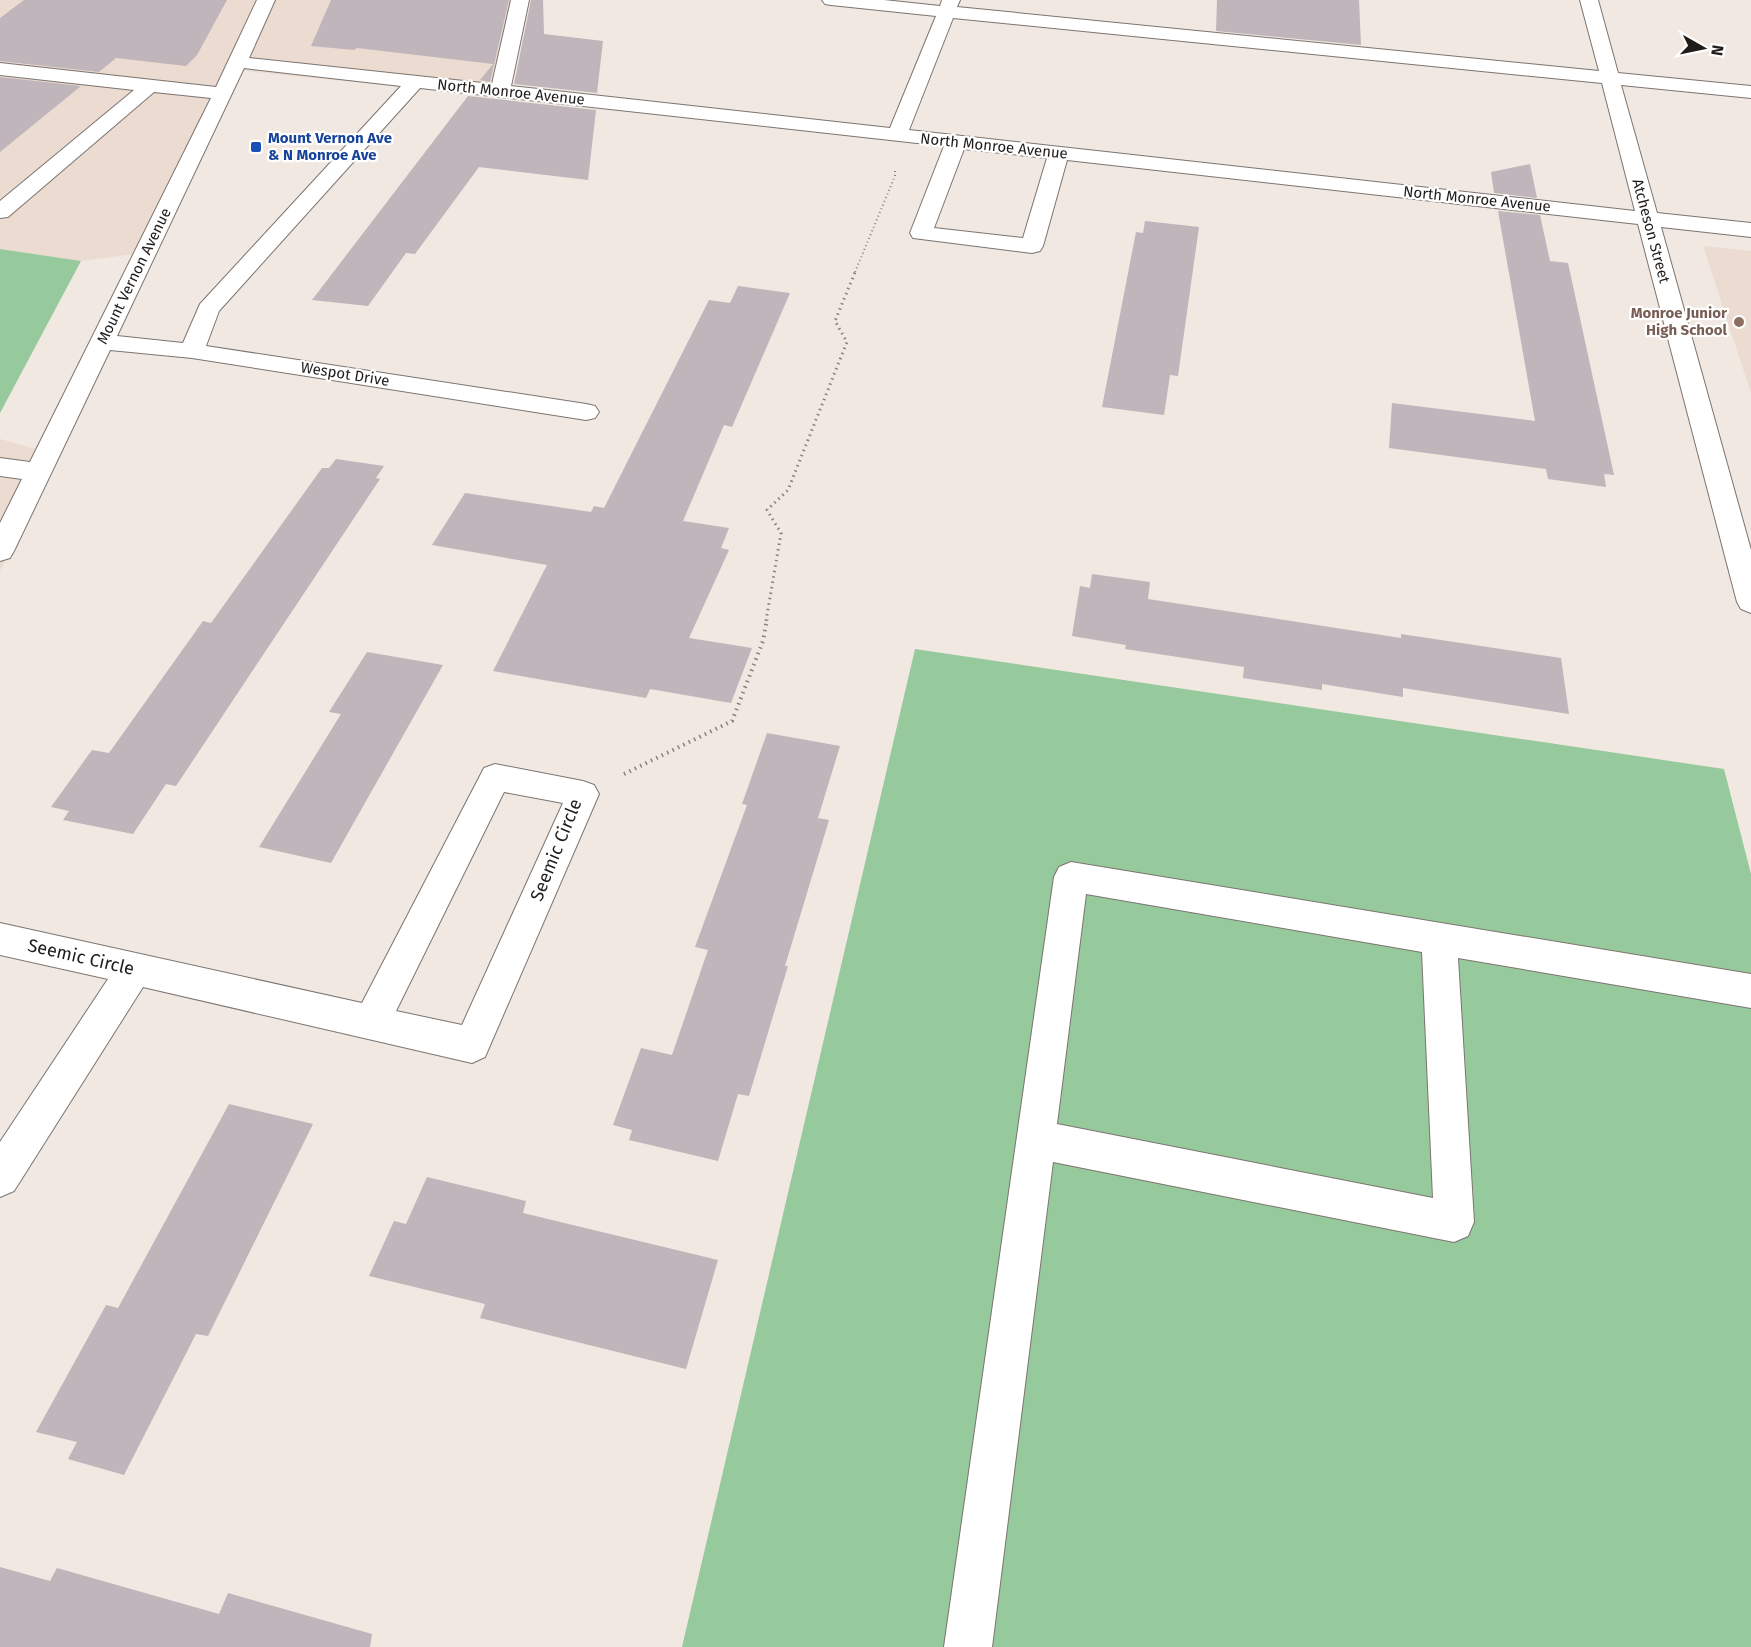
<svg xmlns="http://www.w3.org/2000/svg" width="1751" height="1647" viewBox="0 0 1751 1647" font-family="'Fira Sans',sans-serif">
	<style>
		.built { fill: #ebdbd1 }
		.green { fill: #96c99c }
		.building { fill: #bfb5ba }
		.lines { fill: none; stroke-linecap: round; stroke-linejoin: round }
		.minor-casing { stroke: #7c746f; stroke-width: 2 }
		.path-far2 { stroke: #89837f; stroke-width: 2; stroke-dasharray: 1 3; stroke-linecap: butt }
		.path-far1 { stroke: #89837f; stroke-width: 3; stroke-dasharray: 1.5 4; stroke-linecap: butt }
		.path { stroke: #89837f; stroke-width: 4; stroke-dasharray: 1.5 4.5; stroke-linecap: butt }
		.minor { fill: #fff; fill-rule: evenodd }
		.transit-dot { fill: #1a4fb4; stroke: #fff; stroke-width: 2 }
		.education-dot { fill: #8d6e63; stroke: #fff; stroke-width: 2 }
		.labels { text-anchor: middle; stroke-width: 4.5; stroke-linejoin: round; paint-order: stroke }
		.far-street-label { font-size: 15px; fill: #1f1c1a; stroke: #fff }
		.far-transit-label { font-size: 15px; font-weight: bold; fill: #164399; stroke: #fff; text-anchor: start }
		.far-education-label { font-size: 15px; font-weight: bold; fill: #785e54; stroke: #fff; text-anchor: end }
		.street-label { font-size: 18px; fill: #1f1c1a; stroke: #fff }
	</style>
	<rect width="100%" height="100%" fill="#f1e8e2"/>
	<path class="built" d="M0,0h523l-23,97 -263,-27 -88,182 -68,9 -81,-12z
		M1703,246l48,5v142z
		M0,439l57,16 -57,116z"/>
	<path class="green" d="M0,249l81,12 -81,152z
		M915,649l809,120 27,105v773h-1069z"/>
	<path class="building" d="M24,0h203l-30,55 -11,11 -70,-8 -17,14 -99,-11v-43z
		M331,0h178l-19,82 -10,-2 13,-16 -136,-16 -3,2 -43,-4z
		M531,0h12l1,34 59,7 -6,52 -83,-9z
		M1217,0h142l2,45 -145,-14z
		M0,77l81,9 -81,66z
		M468,96l128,14 -8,70 -109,-13 -64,87 -9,-1 -38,53 -56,-6z
		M1530,164l7,34 -43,-5 -3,-21z
		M1498,211l42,4 10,46 18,2 46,212 -10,-1 2,13 -58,-8 -2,-10 -157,-21 3,-45 143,18z
		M1145,221l54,6 -21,149 -8,-1 -6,40 -62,-8 34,-175 7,1z
		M738,286l52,7 -58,134 -8,-2 -41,96 46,7 -8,20 8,2 -40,88 63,10 -21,55 -81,-14 -4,9 -153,-27 54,-106 -115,-20 33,-52 126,19 3,-6 10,2 105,-208 21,3z
		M336,459l48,7 -8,12 4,1 -204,307 -10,-2 -33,50 -70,-14 6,-9 -18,-4 41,-57 17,3 94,-132 8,2 111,-155h7z
		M1092,574l58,8 -2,17 253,39v-4l160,24 8,56 -166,-26v9l-81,-13v6l-79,-12 1,-11 -119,-18 1,-4 -54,-9 8,-50 10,2z
		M367,652l76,13 -112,198 -72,-16 82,-133 -12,-2z
		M767,733l73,13 -22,72 11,2 -44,146h3l-39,130 -11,-2 -20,67 -89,-21 3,-10 -19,-5 28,-77 31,7 36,-105 -13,-3 52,-142 -5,-1z
		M229,1104l84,20 -105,212 -12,-2 -72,141 -56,-16 9,-17 -41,-10 70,-127 12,3z
		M427,1177l99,24 -3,12 195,47 -32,109 -206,-51 5,-14 -116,-28 25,-55 12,3z
		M0,1567l50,14 7,-13 162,46 9,-21 144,41 -2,13h-370z"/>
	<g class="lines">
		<defs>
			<path id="minor" d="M257,0h18l-26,58 243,26 19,-84h18l-18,86 379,42 46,-112 -105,-11 -6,-1 -3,-4h62l56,6 2,-6h18l-3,7 642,64 -19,-71h18l20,73 133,13v12l-130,-13 36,128 94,10v14l-90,-10 90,323v63l-10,-4 -4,-7 -99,-378 -571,-64 -24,86 -3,5 -8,2 -119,-15 -3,-5 34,-87 -524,-58 -201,223 -13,35 380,58 9,2 4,6 -4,6 -9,2 -394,-62 -82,-8 -96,201 -4,7 -10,3v-38l22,-44 -22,-3v-18l30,4 181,-364 -57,-6 -146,125 -8,1v-17l134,-111 -134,-15v-12l216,24zM953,18l649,65 33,128 -726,-81zM244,68l157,18 -201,218 -17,39 -66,-7zM964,149l83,9 -24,80 -89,-10z
				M495,764l88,17 11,4 5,9 -114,263 -13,6 -329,-76 -129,204 -14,6v-55l108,-163 -108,-24v-32l362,80 122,-235zM504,792l59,11 -101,222 -66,-14z
				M1071,862l680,112v34l-293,-50 16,264 -6,14 -14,6 -401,-80 -61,485h-48l110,-770 5,-10zM1086,894l336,58 11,246 -376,-74z"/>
		</defs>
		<use href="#minor" class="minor-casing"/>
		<path class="path-far2" d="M855,272l40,-96v-6"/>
		<path class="path-far1" d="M766,621l15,-88 -14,-23 21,-20 59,-148 -12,-21 21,-51"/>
		<path class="path" d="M624,774l108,-53 31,-80 4,-22"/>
		<use href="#minor" class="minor"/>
	</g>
	<rect class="transit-dot" x="250" y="141" width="12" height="12" rx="3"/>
	<circle class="education-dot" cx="1739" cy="322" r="6"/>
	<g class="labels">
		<g class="far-street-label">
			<text transform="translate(511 92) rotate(6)" y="5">North Monroe Avenue</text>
			<text transform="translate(994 146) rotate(6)" y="5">North Monroe Avenue</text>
			<text transform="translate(1477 199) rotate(6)" y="5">North Monroe Avenue</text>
			<text transform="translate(1651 231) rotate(75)" y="5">Atcheson Street</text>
			<text transform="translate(134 276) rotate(-64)" y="5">Mount Vernon Avenue</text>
			<text transform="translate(345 374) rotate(9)" y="5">Wespot Drive</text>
		</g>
		<g class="far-transit-label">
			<text x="268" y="143">Mount Vernon Ave<tspan x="268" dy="17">&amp; N Monroe Ave</tspan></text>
		</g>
		<g class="far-education-label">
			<text x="1727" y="318">Monroe Junior<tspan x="1727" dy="17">High School</tspan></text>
		</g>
		<g class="street-label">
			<text transform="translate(556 850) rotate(-68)" y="6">Seemic Circle</text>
			<text transform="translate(81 957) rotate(13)" y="6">Seemic Circle</text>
		</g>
	</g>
	<g transform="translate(1703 48) rotate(99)" stroke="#ffffff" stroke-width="4.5" paint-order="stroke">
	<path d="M0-4.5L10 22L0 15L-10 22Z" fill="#1f1c1a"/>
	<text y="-9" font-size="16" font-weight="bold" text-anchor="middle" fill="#1f1c1a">N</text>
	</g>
</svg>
